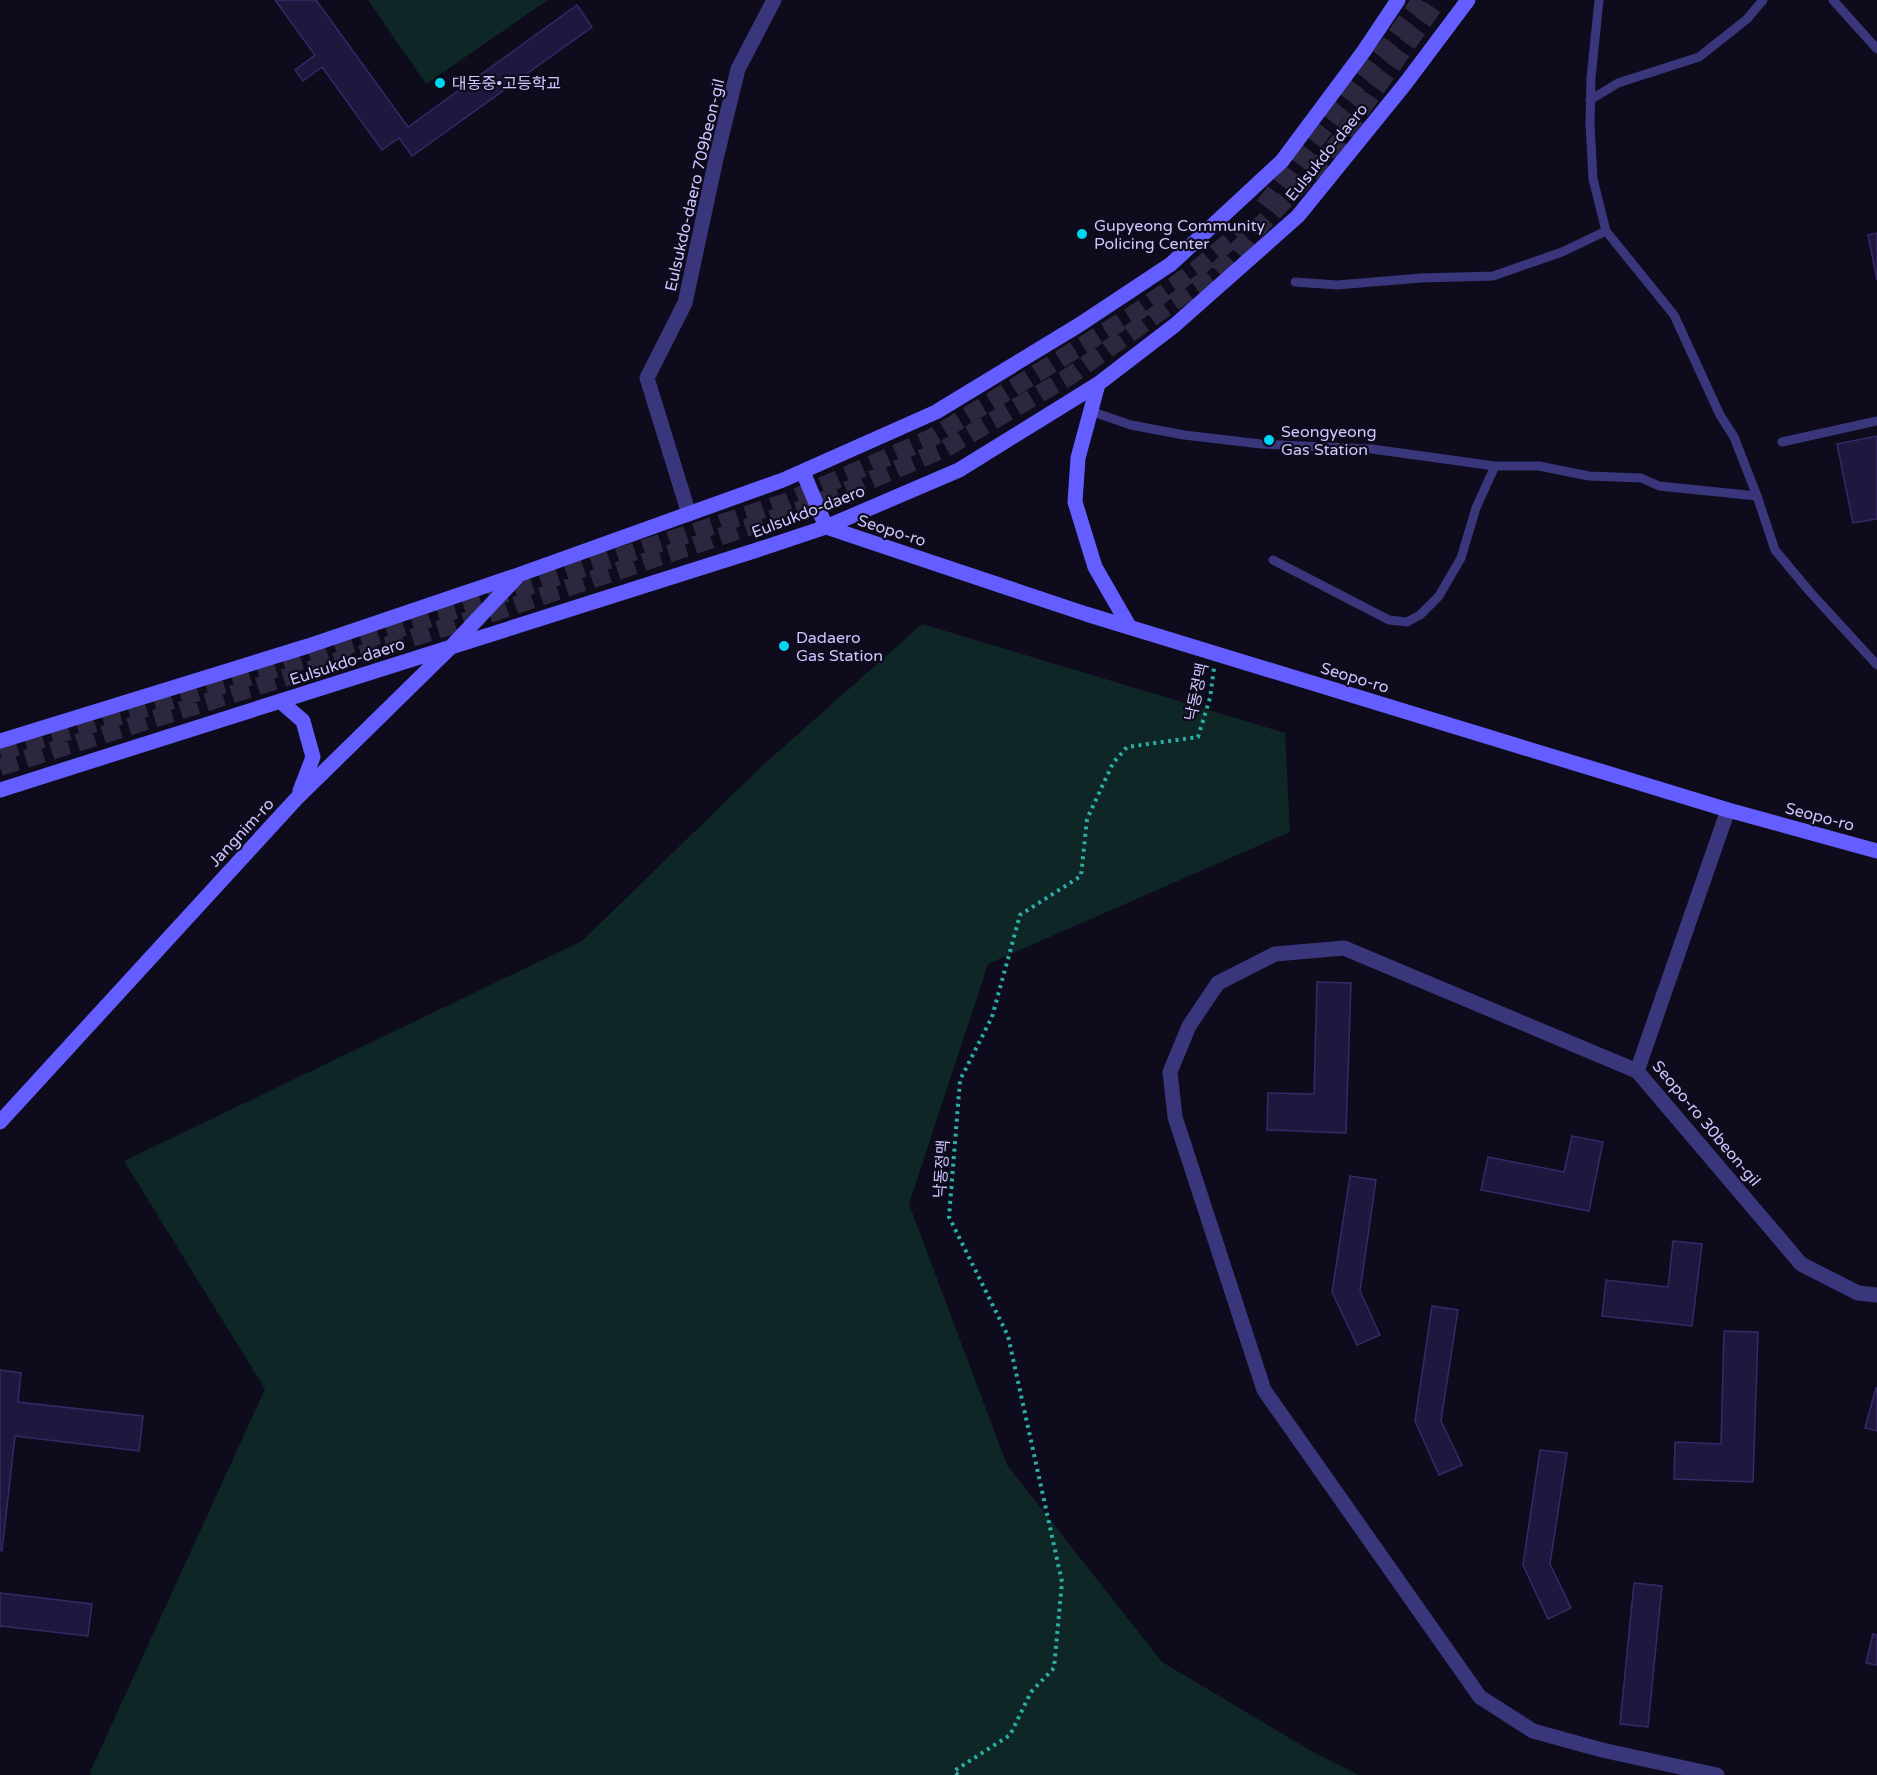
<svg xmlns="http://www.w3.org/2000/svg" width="1877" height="1775" viewBox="0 0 1877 1775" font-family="'Varela Round','Noto Sans KR',sans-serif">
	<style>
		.green { fill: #0e2626 }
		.building { fill: #1f173d; stroke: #372969; stroke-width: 1.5 }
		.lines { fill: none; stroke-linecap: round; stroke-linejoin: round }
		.highway-tunnel { stroke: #2b273e; stroke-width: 18; stroke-dasharray: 18 9; stroke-linecap: butt }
		.path { stroke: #2cada8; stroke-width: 4; stroke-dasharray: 3 4.5; stroke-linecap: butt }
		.lane { stroke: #39367c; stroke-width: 9 }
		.street { stroke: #39367c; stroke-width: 15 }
		.secondary { stroke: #645dff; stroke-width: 15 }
		.poi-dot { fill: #00d5f1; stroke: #0e0b1c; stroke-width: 2 }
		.labels { text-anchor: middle; stroke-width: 4.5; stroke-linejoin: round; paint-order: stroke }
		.poi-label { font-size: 16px; fill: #cec6ff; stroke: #0e0b1c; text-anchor: start }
		.street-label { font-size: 16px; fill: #cec6ff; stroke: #0e0b1c }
	</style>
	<rect width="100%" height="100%" fill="#0e0b1c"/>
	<path class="green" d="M368,0h180l-122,84z
		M922,624l363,109 5,99 -302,132 -79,240 98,261 155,197 151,90 46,23h-1268l-1,-3 175,-383 -141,-228 458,-220 180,-175z"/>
	<path class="building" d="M275,0h41l92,127 169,-122 15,22 -180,129 -13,-18 -17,12 -60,-83 -19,14 -8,-11 20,-15z
		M1877,233v47l-9,-45z
		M1877,436v83l-24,4 -16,-79z
		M1317,982l34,1 -5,150 -79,-3 1,-37 46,1z
		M1572,1136l31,6 -14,69 -108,-21 7,-33 76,15z
		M1350,1176l26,4 -16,111 20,44 -23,10 -25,-53z
		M1673,1241l29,3 -10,82 -90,-10 4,-36 62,7z
		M1432,1306l26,4 -17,111 21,44 -23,10 -24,-54z
		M1724,1331l34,1 -5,150 -79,-3 1,-37 46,2z
		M0,1370l21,3 -3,29 125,14 -4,35 -124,-15 -13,115 -2,-1z
		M1876,1388h1v43l-12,-3z
		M1540,1450l27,3 -17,111 21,44 -23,11 -25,-54z
		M1634,1583l28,3 -14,141 -28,-3z
		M0,1593l92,11 -4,32 -88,-10v2z
		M1873,1634l4,1v30l-11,-2z"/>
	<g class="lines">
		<path class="highway-tunnel" d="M1264,206l126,-162 31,-44
			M0,752l272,-82 514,-168 145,-64 206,-126 60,-43 42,-36
			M0,767l501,-157 307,-103 138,-59 124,-72 146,-104 117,-122 105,-150"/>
		<path class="path" d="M958,1775l-4,-4 56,-36 21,-43 23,-24 8,-86 -54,-246 -59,-119 11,-137 32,-63 28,-102 61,-39 6,-57 26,-56 14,-16 71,-10 12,-39 4,-30"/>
		<path class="lane" d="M1599,0l-8,78 -1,46 3,55 13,52 68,84 46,100 14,22 23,59 18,54 35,42 67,73
			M1833,0l44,49
			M1590,100l28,-17 81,-26 48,-38 16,-19
			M1295,282l42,3 84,-7 72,-2 69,-24 44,-21
			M1090,411l41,14 53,10 77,9 111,5 123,17h44l50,10 52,2 18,8 98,10
			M1782,442l95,-21
			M1273,560l116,60 18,2 13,-7 19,-19 22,-38 15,-50 19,-42"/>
		<path class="street" d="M689,514l-42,-136 38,-75 31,-144 22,-90 36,-69
			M1728,810l-91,261 164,193 57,29 19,2
			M1637,1071l-293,-123 -69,6 -57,29 -29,43 -19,46 5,45 89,273 216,307 53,34 69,19 115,25"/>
		<path class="secondary" d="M1098,384l-20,74 -3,44 20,65 34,59
			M803,472l23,55
			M826,527l260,87 642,196 149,41
			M280,701l23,20 10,36 -13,34
			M0,741l308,-95 210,-71 265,-95 153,-68 143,-87 92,-61 111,-103 82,-110 34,-51
			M0,790l757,-240 69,-23 133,-57 139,-86 77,-59 123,-109 107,-132 63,-84
			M0,1122l297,-324 155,-152 64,-68"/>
	</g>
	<g class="poi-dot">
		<circle cx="440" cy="83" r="6"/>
		<circle cx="1082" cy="234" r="6"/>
		<circle cx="1269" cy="440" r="6"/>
		<circle cx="784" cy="646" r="6"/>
	</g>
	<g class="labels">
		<g class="poi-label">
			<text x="452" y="89">대동중•고등학교</text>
			<text x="1094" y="231">Gupyeong Community<tspan x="1094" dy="18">Policing Center</tspan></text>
			<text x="1281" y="437">Seongyeong<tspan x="1281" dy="18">Gas Station</tspan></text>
			<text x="796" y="643">Dadaero<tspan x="796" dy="18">Gas Station</tspan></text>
		</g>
		<g class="street-label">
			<text transform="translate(1326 152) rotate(-51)" y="6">Eulsukdo-daero</text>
			<text transform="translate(694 185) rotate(-77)" y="6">Eulsukdo-daero 709beon-gil</text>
			<text transform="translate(808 511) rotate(-21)" y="6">Eulsukdo-daero</text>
			<text transform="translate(892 530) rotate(18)" y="6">Seopo-ro</text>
			<text transform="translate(347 661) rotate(-18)" y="6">Eulsukdo-daero</text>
			<text transform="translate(1355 677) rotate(17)" y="6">Seopo-ro</text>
			<text transform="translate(1196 692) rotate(-78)" y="6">낙동정맥</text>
			<text transform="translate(1820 816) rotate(15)" y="6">Seopo-ro</text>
			<text transform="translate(241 832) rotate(-47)" y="6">Jangnim-ro</text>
			<text transform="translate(1707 1123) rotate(50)" y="6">Seopo-ro 30beon-gil</text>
			<text transform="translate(941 1169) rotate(-86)" y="6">낙동정맥</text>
		</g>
	</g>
</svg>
